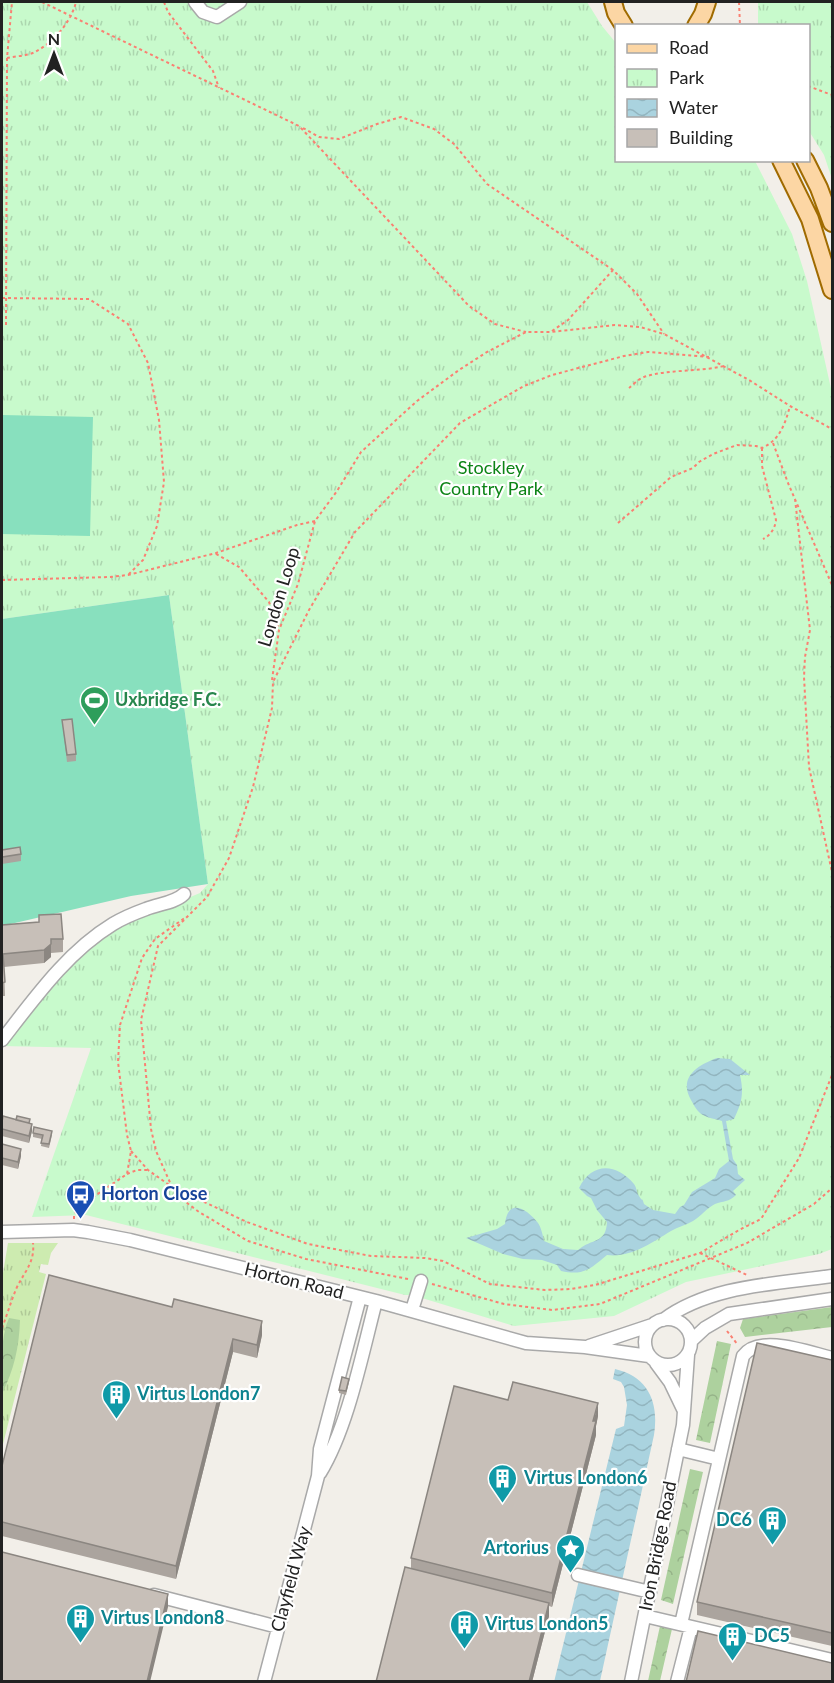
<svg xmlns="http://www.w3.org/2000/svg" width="834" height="1683" viewBox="0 0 834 1683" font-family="Lato,sans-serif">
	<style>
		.grass { fill: url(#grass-tufts) }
		.forest { fill: url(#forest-crowns) }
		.park { fill: url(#park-tufts) }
		.pitch { fill: #88e0be }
		.water { fill: url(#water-waves) }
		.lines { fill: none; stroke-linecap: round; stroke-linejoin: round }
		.minor-casing { stroke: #a9a9a9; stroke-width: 15 }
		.major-casing { stroke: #a06b00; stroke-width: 20 }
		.path { stroke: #fa8072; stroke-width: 2; stroke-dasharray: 3 3; stroke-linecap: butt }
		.minor { stroke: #fff; stroke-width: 12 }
		.major { stroke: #fcd6a4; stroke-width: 16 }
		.wall { fill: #aba49e }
		.shaded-wall { fill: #8b8681 }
		.building { fill: #c7bfb8; stroke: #8b8681; stroke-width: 1.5 }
		.labels { text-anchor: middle; stroke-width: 4.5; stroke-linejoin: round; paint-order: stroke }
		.park-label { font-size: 18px; fill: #0c8416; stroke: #fff }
		.street-label { font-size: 18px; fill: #222; stroke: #fff }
		.leisure-label { font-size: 18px; font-weight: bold; fill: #27864d; stroke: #fff; text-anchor: start }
		.transit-label { font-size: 18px; font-weight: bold; fill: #164399; stroke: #fff; text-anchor: start }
		.culture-label { font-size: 18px; font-weight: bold; fill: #0d838f; stroke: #fff; text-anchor: start }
	</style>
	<defs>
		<pattern id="grass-tufts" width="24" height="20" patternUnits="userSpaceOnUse" patternTransform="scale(1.5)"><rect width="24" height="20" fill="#cdebb0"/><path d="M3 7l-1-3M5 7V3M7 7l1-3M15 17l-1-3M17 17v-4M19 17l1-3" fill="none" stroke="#b0c997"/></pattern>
		<pattern id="forest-crowns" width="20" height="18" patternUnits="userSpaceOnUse" patternTransform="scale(1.5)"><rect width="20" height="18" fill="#add19e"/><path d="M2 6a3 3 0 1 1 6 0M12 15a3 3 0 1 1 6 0" fill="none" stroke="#95b388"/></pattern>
		<pattern id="park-tufts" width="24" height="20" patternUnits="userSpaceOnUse" patternTransform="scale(1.5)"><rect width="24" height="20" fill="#c8facc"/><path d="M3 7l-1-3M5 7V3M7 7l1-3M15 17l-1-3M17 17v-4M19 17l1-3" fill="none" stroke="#acd6af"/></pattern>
		<pattern id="water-waves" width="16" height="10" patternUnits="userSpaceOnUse" patternTransform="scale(1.5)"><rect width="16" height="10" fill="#aad3df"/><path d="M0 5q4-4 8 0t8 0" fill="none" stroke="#92b5bf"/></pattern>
	</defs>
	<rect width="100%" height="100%" fill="#f2efe9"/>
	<path class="grass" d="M8,1243h50l-7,10 -3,12 -7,-1 -2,8 7,2 -44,174v-169z"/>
	<path class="forest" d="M832,1307v20l-87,10 -5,-9 3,-9z
		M9,1318l11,2c-1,29 -6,49 -18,74 -1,-22 -2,-56 7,-76z
		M717,1341l14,3 -21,99 -14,-3z
		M690,1469l13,3 -30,132 -12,-4z
		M660,1626l12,3 -12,52h-12z"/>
	<path class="park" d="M2,2h585l15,24 14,17v117l139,1 37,73 15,47 25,112v856l-13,5 -133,28 -72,34 -100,10 -102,-31h-7l-319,-80 -54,2 59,-169 -89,-2 38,-49 45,-52 31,-19 72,-28 12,-5 8,-9 -39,-289 -167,24z
		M758,2h74v177l-8,-24 -15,-24 -1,-105 -50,-1z"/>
	<path class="pitch" d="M2,415l91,2 -3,119 -88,-2z
		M169,595l39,289 -77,12 -129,30v-307z"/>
	<path class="water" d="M717,1058l13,1 20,16h-10c4,18 2,28 -6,44l-8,2 7,38 4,6 1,9 7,6 -12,11 3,4c-7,7 -13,6 -21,9 -8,4 -15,13 -22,17 -7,4 -15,6 -22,10 -20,12 -40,27 -64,24 -17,14 -23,21 -46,16l-4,-6 -15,-5 -19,-1 -20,-5 -37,-16 31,-9 8,-5c3,-27 22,-15 33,-1 3,4 5,13 6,18l19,8 15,1c14,-12 28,-6 29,-28l-10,-12 -6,-12 -4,-2 -8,-8c13,-26 37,-25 55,-4 3,4 2,8 5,12 5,8 2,-1 5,8l9,6 22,4 5,-7 4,-2 8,-13 23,-14 4,-9 10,-8 -7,-40c-6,-2 -14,-3 -19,-6 -6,-3 -9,-10 -12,-15 -13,-23 7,-35 26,-42z
		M615,1369c34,8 44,34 39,66l-54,246 -46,1 62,-253 8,-3 3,-21 -3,-18 -3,-5 -8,-3z"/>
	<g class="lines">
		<defs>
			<path id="minor" d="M195,2l8,10 14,5 23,-15
				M2,1040c32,-41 65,-88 111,-116 10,-6 22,-11 33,-15 12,-5 29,-6 38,-15
				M2,1232l71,-2 15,2 42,8 246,61 150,42 59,4 64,9
				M412,1310l9,-29
				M645 1342a23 23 0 1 1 46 0a23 23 0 1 1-46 0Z
				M663,1320c47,-35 113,-36 169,-44
				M691,1341l14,-13 24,-14 103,-15
				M589,1346l63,-21
				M656,1363l14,19 13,27
				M678,1449l41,10
				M320,1473c28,-46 42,-119 56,-172
				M578,1575l72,17
				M154,1595l124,32
				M645,1616l187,44
				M681,1624l62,-268c16,-23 67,-3 89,2
				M264,1682l54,-206 2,-27 40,-152
				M631,1682l52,-257 5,-70
				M677,1682l14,-55"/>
			<path id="major" d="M613,2l3,11 8,13
				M696,26l7,-12 4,-12
				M781,160l29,59 22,71
				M805,160l14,28 13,35"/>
		</defs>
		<use href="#minor" class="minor-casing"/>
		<use href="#major" class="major-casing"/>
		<path class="path" d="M42,2l257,124 170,180 26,18 31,8
			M164,2l4,10 45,59 6,17
			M739,2l1,24
			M7,58c9,-2 20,-2 28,-6 19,-10 36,-30 41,-50
			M808,86l24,9
			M303,128l16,9 20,2 38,-15 24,-7 33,12 20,15 33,40 126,86
			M2,298l87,1 39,25 20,39 11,57 5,62 -7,44 -14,34 -15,15
			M6,325l1,-267 5,-56
			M552,331l16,-11 45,-50 24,24 27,40
			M629,388c4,-3 9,-9 15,-11 24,-8 55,-5 80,-11
			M773,443l15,40 44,102
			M762,448v18l14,54c-1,8 -5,15 -13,19
			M795,499l15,131 -5,27 -1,20 5,90 23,105
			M618,523l53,-46 22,-9 6,-6 14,-8 24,-9 19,1 6,2c18,-8 23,-24 28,-42
			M216,554l23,13 30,35 10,28
			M2,580l108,-3 18,-2 88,-22 81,-28 18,-4
			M272,680l7,-50 19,-46 17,-63 22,-30 24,-39 56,-51 42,-31 28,-18 39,-20h25l64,-7 25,2 24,7 85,46 41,26 42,23
			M131,1151l17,19 24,17 75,35 61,22 63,12 54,2 18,3 47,23 55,6 26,-1 24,-4 105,-32 39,-23 22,-11 38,-61 33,-83
			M127,1174l10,-4h10
			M74,1219v-5l12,-12 41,-28 4,-23 -4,-16 -9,-73 2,-37 22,-67 13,-19 31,-22
			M700,1253l47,22
			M408,1279l-102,-20 -58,-18 -49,-29 -20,-15 -7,-10 -16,-36 -5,-22 -10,-109 17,-74 49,-49 22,-39 24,-71 19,-79 1,-26 36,-72 46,-78 105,-109 64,-37 28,-11 72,-19 24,-4 61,5
			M432,1284l72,20 48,6 48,-6 147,-61 67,-39 18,-16
			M2,1328c5,-13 9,-27 15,-41 8,-16 18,-25 16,-44
			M727,1331l11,14"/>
		<use href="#minor" class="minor"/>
		<use href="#major" class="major"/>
	</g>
	<path class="wall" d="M62,720l14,34v7l-9,1z
		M2,850l19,4v7l-19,3z
		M2,925l61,14v13l-12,1v4l-7,6 -40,4 1,29h-3z
		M2,1122l28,1 2,8 -3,12 -27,-7z
		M33,1133l19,2 -3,13 -8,-2 1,-7 -9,-2z
		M2,1144l19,12 -3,13 -16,-4z
		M49,1275l213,60 -5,23 -24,-6 -57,227 -174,-43v-70z
		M832,1360v286l-135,-31v-13z
		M349,1382l-3,13 -7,-2v-3z
		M508,1400l90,16 -2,10v9l-44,172 -3,-1v10l-17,66h-156l35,-114v-10z"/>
	<path class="shaded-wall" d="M51,944v13l-7,6v-13z
		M32,1124v7l-3,12v-7z
		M21,1149v7l-3,13v-7z
		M262,1321v14l-5,23v-13z
		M233,1339v13l-57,227v-13z
		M598,1403v13l-2,10v9l-44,172v-14z
		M168,1594v13l-18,75h-3z
		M549,1603v13l-17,66h-3z"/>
	<path class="building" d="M72,719l4,35 -9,1 -5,-35z
		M20,847l1,7 -19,3v-7z
		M61,914l2,25h-12v5l-7,6 -41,4 2,28 -3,1v-58l37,-3v-7z
		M3,1116l29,8 -3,12 -27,-7v-7z
		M17,1116l13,3 -1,4 -13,-3z
		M34,1127l18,4 -3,13 -8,-1 2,-8 -10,-2z
		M2,1144l19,5 -3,13 -16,-4z
		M49,1275l123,32 2,-8 88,22 -5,24 -24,-6 -57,227 -174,-44v-56z
		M757,1343l75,17v273l-135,-31z
		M342,1377l7,2 -3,12 -7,-1z
		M513,1382l85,21 -5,18h3l-44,172 -141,-35 43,-172 54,14z
		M2,1552l166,42 -21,88h-145z
		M405,1567l144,36 -20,79h-153z
		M698,1631l134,32v19h-146z"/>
	<defs>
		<symbol id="stadium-pin" viewBox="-11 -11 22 30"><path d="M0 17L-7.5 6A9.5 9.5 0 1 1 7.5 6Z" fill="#2e9e5b" stroke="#fff"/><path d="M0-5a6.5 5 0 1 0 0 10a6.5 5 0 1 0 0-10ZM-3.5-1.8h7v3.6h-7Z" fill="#fff"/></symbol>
		<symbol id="bus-pin" viewBox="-11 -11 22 30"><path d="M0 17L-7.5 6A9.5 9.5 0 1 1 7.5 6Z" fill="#1a4fb4" stroke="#fff"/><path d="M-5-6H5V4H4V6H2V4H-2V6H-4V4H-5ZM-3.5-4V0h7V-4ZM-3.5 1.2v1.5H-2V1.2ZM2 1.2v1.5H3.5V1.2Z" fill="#fff"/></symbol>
		<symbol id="building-pin" viewBox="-11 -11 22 30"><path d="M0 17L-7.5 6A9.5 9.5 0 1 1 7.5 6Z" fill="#0f9aa8" stroke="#fff"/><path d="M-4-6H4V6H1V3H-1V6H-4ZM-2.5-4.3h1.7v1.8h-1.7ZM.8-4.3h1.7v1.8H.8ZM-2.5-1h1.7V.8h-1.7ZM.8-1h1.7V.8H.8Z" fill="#fff"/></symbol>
		<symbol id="sight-pin" viewBox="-11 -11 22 30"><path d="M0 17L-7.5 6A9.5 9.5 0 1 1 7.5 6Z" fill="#0f9aa8" stroke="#fff"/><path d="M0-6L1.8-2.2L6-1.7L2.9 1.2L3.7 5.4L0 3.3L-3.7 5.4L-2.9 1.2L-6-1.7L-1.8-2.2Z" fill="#fff"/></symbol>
	</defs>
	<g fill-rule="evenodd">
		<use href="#stadium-pin" x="78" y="684" width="33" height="45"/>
		<use href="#bus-pin" x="64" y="1178" width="33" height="45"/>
		<use href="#building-pin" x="100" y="1378" width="33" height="45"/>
		<use href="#building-pin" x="486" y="1462" width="33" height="45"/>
		<use href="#building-pin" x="756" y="1504" width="33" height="45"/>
		<use href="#sight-pin" x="554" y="1532" width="33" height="45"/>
		<use href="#building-pin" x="64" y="1602" width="33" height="45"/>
		<use href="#building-pin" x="448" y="1608" width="33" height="45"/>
		<use href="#building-pin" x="716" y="1620" width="33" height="45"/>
	</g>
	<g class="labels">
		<g class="park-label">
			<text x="491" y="474">Stockley<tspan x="491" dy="21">Country Park</tspan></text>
		</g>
		<g class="street-label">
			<text transform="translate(279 597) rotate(-73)" y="6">London Loop</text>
			<text transform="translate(294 1281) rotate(14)" y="6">Horton Road</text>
			<text transform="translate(658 1546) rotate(-79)" y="6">Iron Bridge Road</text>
			<text transform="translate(291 1579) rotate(-75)" y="6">Clayfield Way</text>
		</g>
		<g class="leisure-label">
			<text x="115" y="706">Uxbridge F.C.</text>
		</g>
		<g class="transit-label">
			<text x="101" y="1200">Horton Close</text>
		</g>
		<g class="culture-label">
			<text x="137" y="1400">Virtus London7</text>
			<text x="524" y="1484">Virtus London6</text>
			<text x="752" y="1526" text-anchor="end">DC6</text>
			<text x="549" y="1554" text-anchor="end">Artorius</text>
			<text x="101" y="1624">Virtus London8</text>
			<text x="485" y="1630">Virtus London5</text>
			<text x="754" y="1642">DC5</text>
		</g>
	</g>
	<rect width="834" height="1683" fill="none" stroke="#222222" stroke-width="6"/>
	<rect x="615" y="24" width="195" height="138" fill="#ffffff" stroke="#a7a7a7" stroke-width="1.5"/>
	<rect x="627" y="44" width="30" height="9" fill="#fcd6a4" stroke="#a7a7a7" stroke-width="1.5"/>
	<text x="669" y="54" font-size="18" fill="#222222">Road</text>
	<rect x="627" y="69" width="30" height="18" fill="url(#park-tufts)" stroke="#a7a7a7" stroke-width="1.5"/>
	<text x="669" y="84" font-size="18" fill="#222222">Park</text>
	<rect x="627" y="99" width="30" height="18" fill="url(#water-waves)" stroke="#a7a7a7" stroke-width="1.5"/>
	<text x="669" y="114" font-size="18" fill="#222222">Water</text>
	<rect x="627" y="129" width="30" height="18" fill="#c7bfb8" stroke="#a7a7a7" stroke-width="1.5"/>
	<text x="669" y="144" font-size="18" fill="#222222">Building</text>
	<g transform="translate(54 54)" stroke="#ffffff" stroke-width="4.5" paint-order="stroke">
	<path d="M0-4.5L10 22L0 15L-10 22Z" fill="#222222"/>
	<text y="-9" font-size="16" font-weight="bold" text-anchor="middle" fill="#222222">N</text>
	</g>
</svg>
